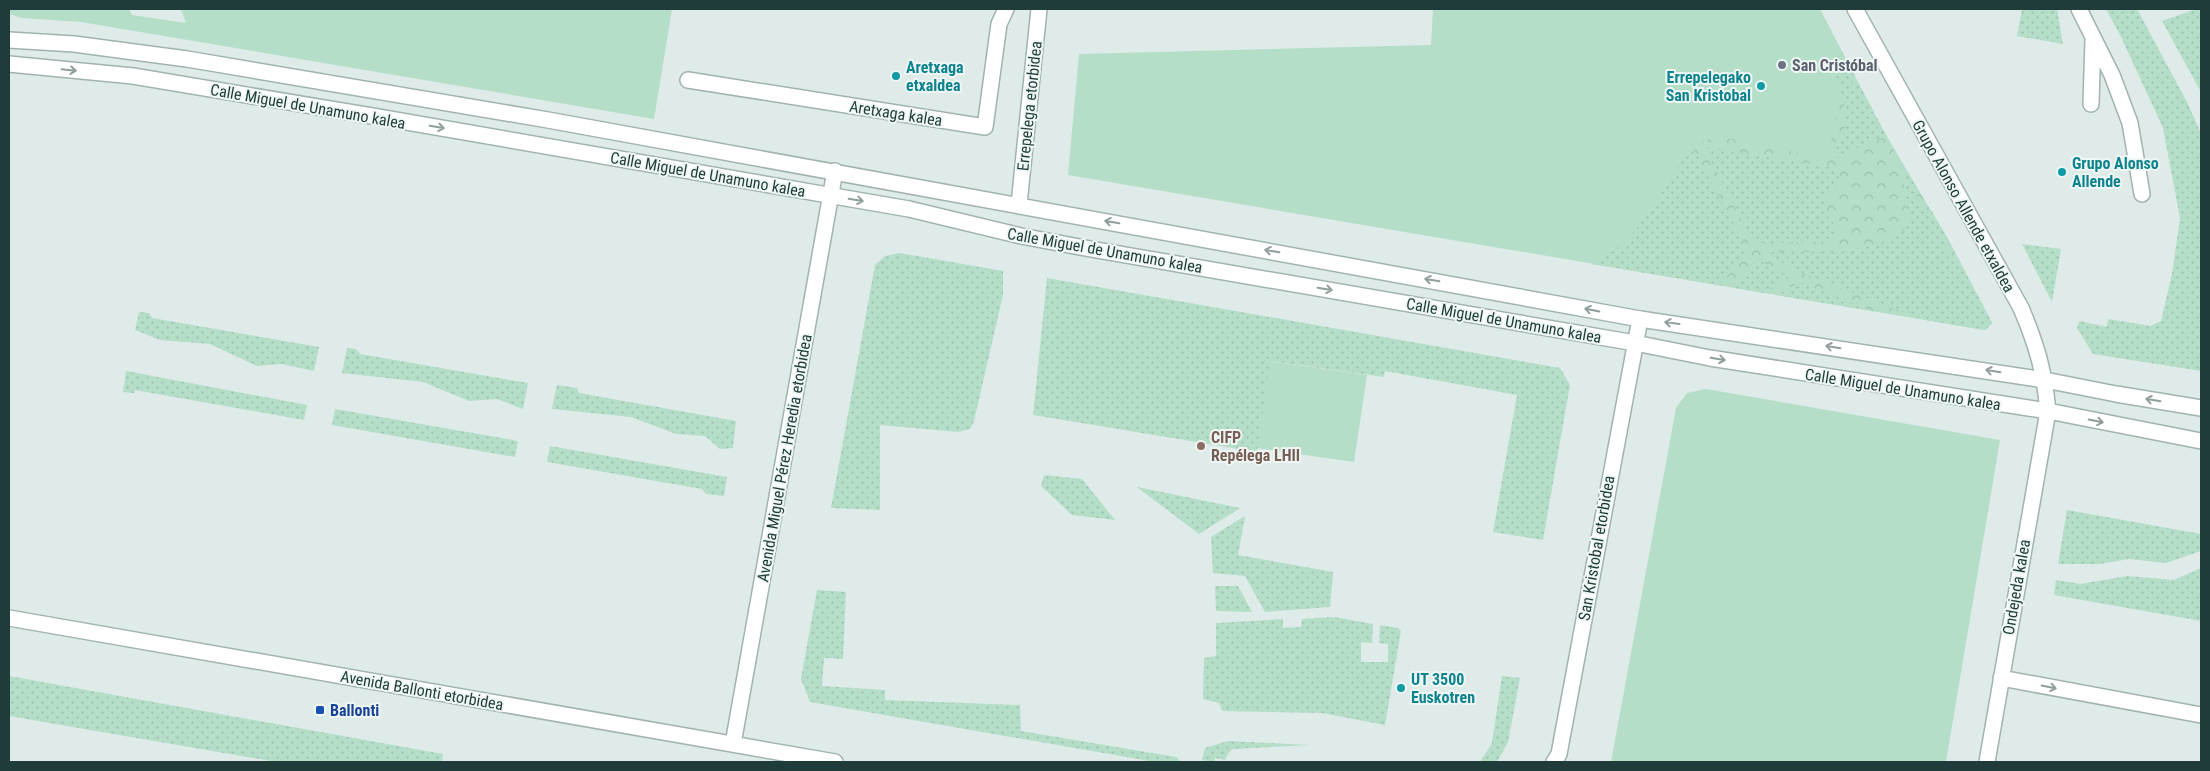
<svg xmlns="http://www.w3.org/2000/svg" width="2210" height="771" viewBox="0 0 2210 771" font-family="'Roboto Condensed',sans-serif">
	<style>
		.grass { fill: #b5dec9 }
		.park { fill: url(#park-crowns) }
		.garden { fill: url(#garden-dots) }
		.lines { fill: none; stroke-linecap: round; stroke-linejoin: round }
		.pedestrian-casing { stroke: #a1b3b0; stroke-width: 18 }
		.minor-casing { stroke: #a1b3b0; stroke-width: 18 }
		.tertiary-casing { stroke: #a1b3b0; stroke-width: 18 }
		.pedestrian { stroke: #fff; stroke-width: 15 }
		.minor { stroke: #fff; stroke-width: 15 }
		.tertiary { stroke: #fff; stroke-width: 15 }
		.oneway { stroke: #8f9e9c }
		.worship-dot { fill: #6b7280; stroke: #eff7f5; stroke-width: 2 }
		.culture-dot { fill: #0f9aa8; stroke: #eff7f5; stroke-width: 2 }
		.education-dot { fill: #8d6e63; stroke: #eff7f5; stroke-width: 2 }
		.transit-dot { fill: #1a4fb4; stroke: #eff7f5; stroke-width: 2 }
		.labels { text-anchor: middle; stroke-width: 4; stroke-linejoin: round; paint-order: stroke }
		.worship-label { font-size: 16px; font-weight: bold; fill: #5b616d; stroke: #eff7f5; text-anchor: start }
		.culture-label { font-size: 16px; font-weight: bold; fill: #0d838f; stroke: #eff7f5; text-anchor: start }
		.street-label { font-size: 16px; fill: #1f3c3a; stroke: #eff7f5 }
		.education-label { font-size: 16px; font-weight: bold; fill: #785e54; stroke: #eff7f5; text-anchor: start }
		.transit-label { font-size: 16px; font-weight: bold; fill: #164399; stroke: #eff7f5; text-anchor: start }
	</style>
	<defs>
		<pattern id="park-crowns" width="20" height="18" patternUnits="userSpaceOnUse" patternTransform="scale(1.25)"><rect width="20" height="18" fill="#b5dec9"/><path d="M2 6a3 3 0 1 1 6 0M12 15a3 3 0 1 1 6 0" fill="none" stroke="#9bbfad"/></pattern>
		<pattern id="garden-dots" width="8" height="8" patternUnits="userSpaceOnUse" patternTransform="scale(1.25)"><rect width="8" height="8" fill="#b5dec9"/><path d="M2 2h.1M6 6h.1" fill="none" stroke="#9bbfad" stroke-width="1.8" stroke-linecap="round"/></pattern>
	</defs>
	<rect width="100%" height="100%" fill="#deebe8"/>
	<path class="grass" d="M9,9h120l3,6 54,8 -5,-14h491l-18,110 -573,-97 -59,-4 -13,-4z
		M1433,9h387l63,121 66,111 43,82 -7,7 -917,-155 11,-121 352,-9z
		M1269,361l98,14 -13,87 -97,-14z
		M1706,389l294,51 -54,322h-335l65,-354 11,-15z"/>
	<path class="park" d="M1842,52l52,98 55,91 43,82 -7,7 -393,-66 33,-21 24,-31 43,-66 24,-10 112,23 10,-59 -2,-43 2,-4z"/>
	<path class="garden" d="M2022,9h35l6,35 -46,-8z
		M2106,9h31l51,95 13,30v237l-108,-17 -16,-26 2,-7 28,6 1,-8 43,7 10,-5 11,-47 8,-56 -17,-90 -42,-91z
		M2196,9h5v83l-39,-71z
		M1842,52l7,13 -4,4 8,15h6l14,28 -1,4 7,14h4l4,6 -31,12 -14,11 -5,-2 -2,-6c5,-11 11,-21 11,-33 1,-21 -19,-46 -8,-65z
		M1692,146l53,99c3,17 -17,28 -26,40l-127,-21 33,-21 24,-31z
		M1704,147l126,20 9,3c4,14 -7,17 -12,27 -2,4 -2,9 -3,13l11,15 2,9 -3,5 -13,3 -67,1z
		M1906,174h2l11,18 -3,4 8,15 7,-1 18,31 -6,7 8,12h8l33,63 -7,7 -64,-11 -119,-46 -33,-18 3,-3c37,-1 97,3 129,-19 4,-3 7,-11 9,-17l-6,-17v-23z
		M2022,244l39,5 -9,53z
		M900,253l103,18v24l-29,126 -4,8 -12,3 -78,-7v85l-49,-2 44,-243 10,-9z
		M1755,257l34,21 -26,15 -33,-6 24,-25z
		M1047,278l513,90 10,17 -27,155 -50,-8 24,-137 -132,-24 -1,6 -114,-16 -13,91 -224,-37z
		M1800,282l72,29 -96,-16z
		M139,312l10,1 3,5 167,29 -5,24 -32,-7 -25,2 -47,-22 -50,-4 -25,-10z
		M347,348l9,1 4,5 168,29 -5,26 -26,-10 -28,2 -46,-19 -81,-9z
		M126,371l181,34 -3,15 -169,-30 -1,3 -11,-1z
		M557,385l20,3 2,5 157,28 -3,27 -13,1 -15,-13 -29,-2 -45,-17 -79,-8z
		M335,409l183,32 -3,16 -183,-32z
		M550,446l177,31 -3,19 -18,-2 -4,-5 -155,-27z
		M1044,475l38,4 33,41 -43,-5 -31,-29z
		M1137,487l103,21 -41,26z
		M2067,510l134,24v17l-35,12 -37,-4 -30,5h-41z
		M1245,516l-7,39 95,17 -3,35 -65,5 -20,-36 -32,-3 -2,-36z
		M2201,568v53l-147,-26 2,-15 24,4 47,-8 47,4z
		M1215,586h23l14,26 -36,-1z
		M817,590l29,2 -3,67 -19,-1 -2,28 63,4v10l135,5 1,26 155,26 5,5h-26l-345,-60 -9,-23z
		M1334,617l39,7 -1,19 -11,-1v20h27v-18l-9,-1 1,-18 18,3 3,3 -16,94 -63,-12 -100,-2 -3,-8 -16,-4 1,-41 12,-2v-33l67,-4v9l18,-1 1,-8z
		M9,676l434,78 -1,8h-165l-268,-46z
		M1502,676l18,2 -12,64 -11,20h-17l12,-19z
		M1228,741l82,4 -77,4 -4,3 -4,8 -10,-2 -1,4 -12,-2 3,-12z"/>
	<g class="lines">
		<defs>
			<path id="pedestrian" d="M2079,9l33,66 18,48 12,71
				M2091,104l2,-65"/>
			<path id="minor" d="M1855,9l166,299c16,38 23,62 27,103l-61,351
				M688,80l297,47 14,-103 7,-15
				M1019,204l20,-195
				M1640,319l405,61 71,14 85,14
				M1635,343l75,15 338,53 153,30
				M9,618l826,144
				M2001,678l200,37
				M733,744l102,-573"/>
			<path id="tertiary" d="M9,40l65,4 113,15 361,61 1092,199 -81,435 -5,8
				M9,64l124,12 245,41 531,92 112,27 64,12 550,95"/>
		</defs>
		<use href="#pedestrian" class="pedestrian-casing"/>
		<use href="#minor" class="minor-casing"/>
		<use href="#tertiary" class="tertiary-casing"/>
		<use href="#pedestrian" class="pedestrian"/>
		<use href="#minor" class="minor"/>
		<use href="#tertiary" class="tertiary"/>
	</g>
	<defs><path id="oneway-shaft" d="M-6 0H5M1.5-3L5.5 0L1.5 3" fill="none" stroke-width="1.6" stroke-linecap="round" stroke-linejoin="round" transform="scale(1.25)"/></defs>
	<g class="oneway">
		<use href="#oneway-shaft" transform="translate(69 70) rotate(6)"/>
		<use href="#oneway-shaft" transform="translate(437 127) rotate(10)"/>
		<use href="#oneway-shaft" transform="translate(856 200) rotate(10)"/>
		<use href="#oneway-shaft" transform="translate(1112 222) rotate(-170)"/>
		<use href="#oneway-shaft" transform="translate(1272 251) rotate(-170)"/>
		<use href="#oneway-shaft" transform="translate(1432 280) rotate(-170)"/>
		<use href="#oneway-shaft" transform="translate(1325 289) rotate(10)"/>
		<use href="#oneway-shaft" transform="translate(1592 310) rotate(-169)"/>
		<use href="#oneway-shaft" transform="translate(1672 323) rotate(-172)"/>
		<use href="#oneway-shaft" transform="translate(1833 347) rotate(-171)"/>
		<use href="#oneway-shaft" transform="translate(1718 359) rotate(9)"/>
		<use href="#oneway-shaft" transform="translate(1993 371) rotate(-171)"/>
		<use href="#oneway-shaft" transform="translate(2153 400) rotate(-171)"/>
		<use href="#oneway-shaft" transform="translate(2096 421) rotate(12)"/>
		<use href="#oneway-shaft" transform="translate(2049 687) rotate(11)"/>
	</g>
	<circle class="worship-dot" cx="1782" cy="65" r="5"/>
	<g class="culture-dot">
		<circle cx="896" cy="76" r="5"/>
		<circle cx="1761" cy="86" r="5"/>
		<circle cx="2062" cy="172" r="5"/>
		<circle cx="1401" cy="688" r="5"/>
	</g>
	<circle class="education-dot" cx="1201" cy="446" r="5"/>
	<rect class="transit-dot" x="315" y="705" width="10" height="10" rx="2.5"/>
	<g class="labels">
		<g class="worship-label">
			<text x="1792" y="71">San Cristóbal</text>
		</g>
		<g class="culture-label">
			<text x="906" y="73">Aretxaga<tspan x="906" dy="18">etxaldea</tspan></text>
			<text x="1751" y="83" text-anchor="end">Errepelegako<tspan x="1751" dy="18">San Kristobal</tspan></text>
			<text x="2072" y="169">Grupo Alonso<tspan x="2072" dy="18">Allende</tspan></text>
			<text x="1411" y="685">UT 3500<tspan x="1411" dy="18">Euskotren</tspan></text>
		</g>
		<g class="street-label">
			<text transform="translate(308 106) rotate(10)" y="6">Calle Miguel de Unamuno kalea</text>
			<text transform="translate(1029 106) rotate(-84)" y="6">Errepelega etorbidea</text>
			<text transform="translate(896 113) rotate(9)" y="6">Aretxaga kalea</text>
			<text transform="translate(708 174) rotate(10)" y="6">Calle Miguel de Unamuno kalea</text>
			<text transform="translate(1964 206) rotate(61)" y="6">Grupo Alonso Allende etxaldea</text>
			<text transform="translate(1105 250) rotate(10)" y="6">Calle Miguel de Unamuno kalea</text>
			<text transform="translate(1504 320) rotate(10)" y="6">Calle Miguel de Unamuno kalea</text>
			<text transform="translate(1903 389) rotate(9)" y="6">Calle Miguel de Unamuno kalea</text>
			<text transform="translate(784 458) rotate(-80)" y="6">Avenida Miguel Pérez Heredia etorbidea</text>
			<text transform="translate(1596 548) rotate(-80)" y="6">San Kristobal etorbidea</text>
			<text transform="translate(2016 587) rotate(-80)" y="6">Ondejeda kalea</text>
			<text transform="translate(422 690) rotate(10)" y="6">Avenida Ballonti etorbidea</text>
		</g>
		<g class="education-label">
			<text x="1211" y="443">CIFP<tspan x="1211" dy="18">Repélega LHII</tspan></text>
		</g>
		<g class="transit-label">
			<text x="330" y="716">Ballonti</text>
		</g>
	</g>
	<rect width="2210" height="771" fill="none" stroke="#1f3c3a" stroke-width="20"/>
</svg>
